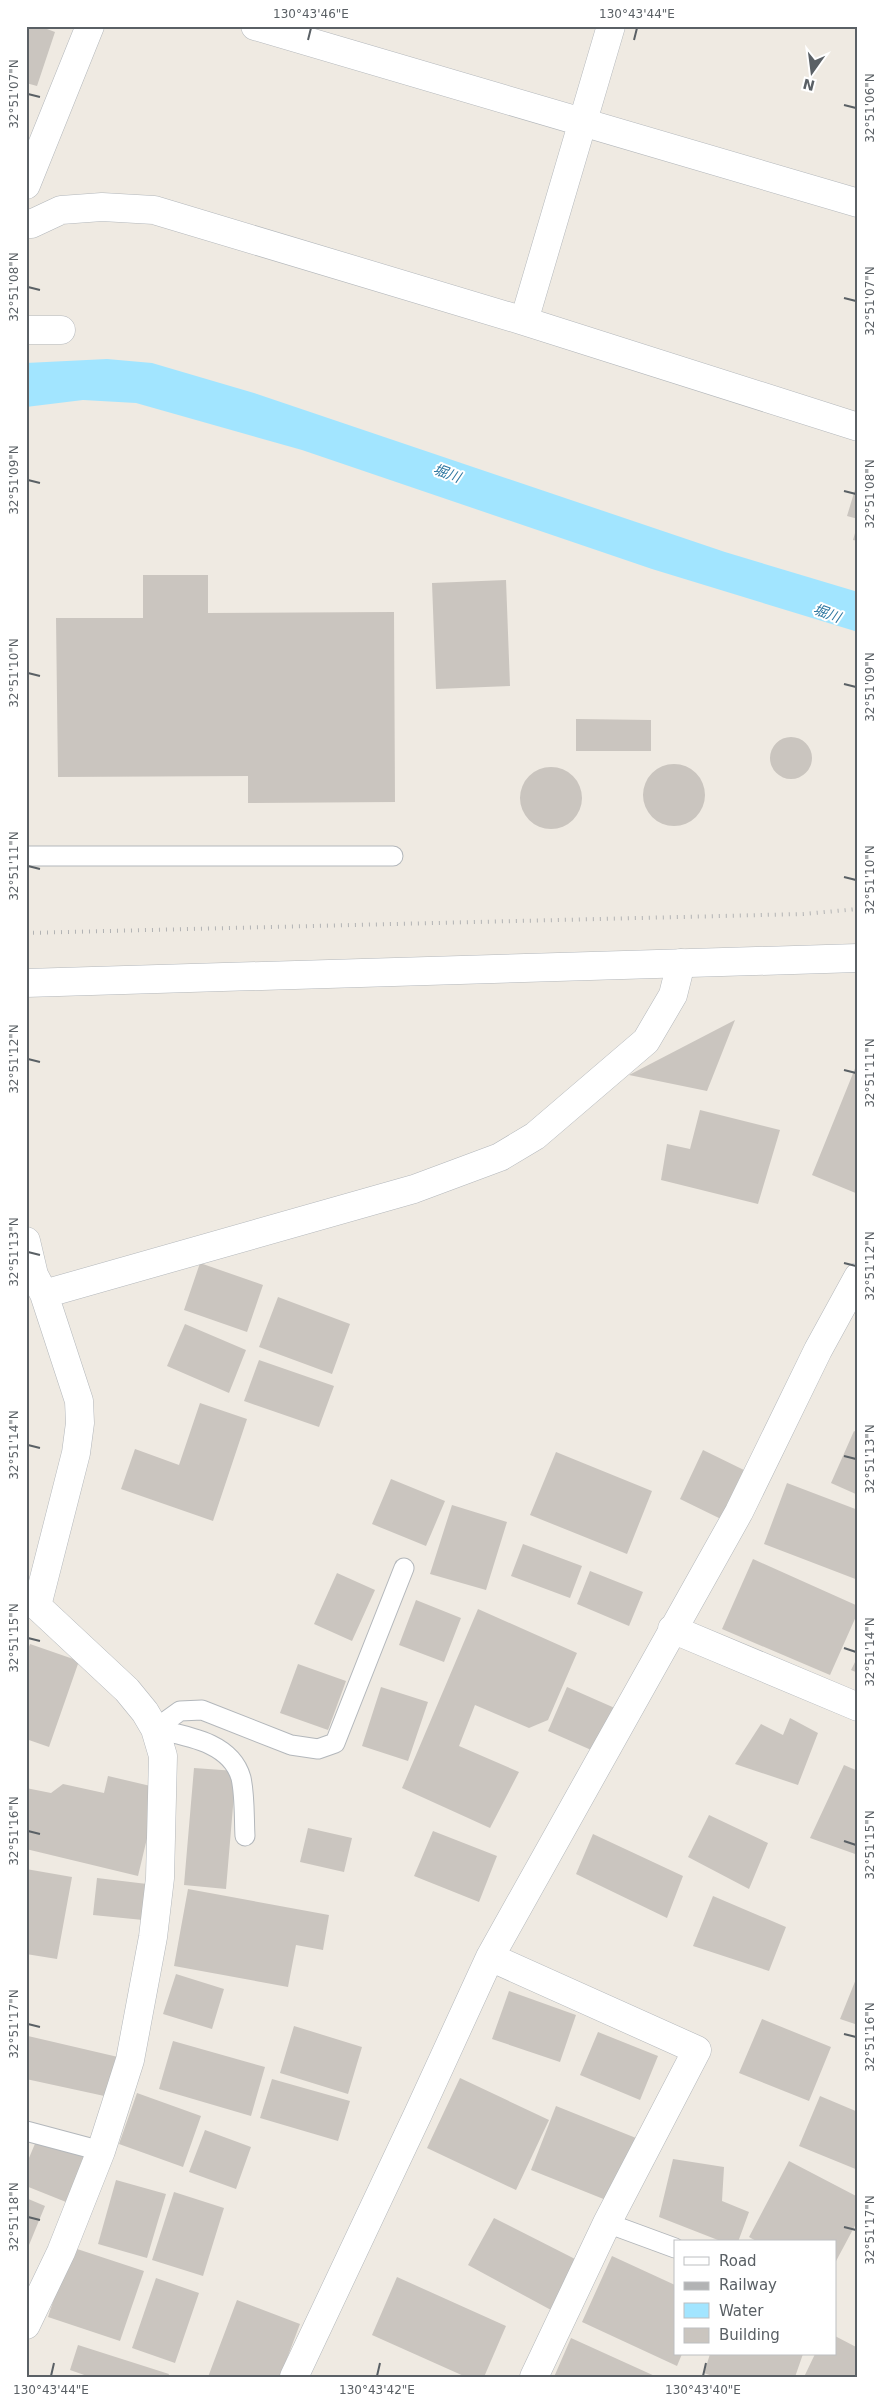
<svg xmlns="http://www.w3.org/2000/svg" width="884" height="2403" viewBox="0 0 884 2403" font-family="'DejaVu Sans','Noto Sans JP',sans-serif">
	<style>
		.water { fill: #a2e5ff }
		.building { fill: #cac5bf }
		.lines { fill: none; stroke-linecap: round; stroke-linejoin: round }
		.service-casing { stroke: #b3b7bb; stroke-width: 21 }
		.minor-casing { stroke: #b3b7bb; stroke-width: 29 }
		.tertiary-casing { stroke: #b3b7bb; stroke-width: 29 }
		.service { stroke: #fff; stroke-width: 19 }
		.minor { stroke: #fff; stroke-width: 28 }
		.tertiary { stroke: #fff; stroke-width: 28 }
		.rail { stroke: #b2b3b4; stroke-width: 4; stroke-dasharray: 1 6; stroke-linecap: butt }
		.ticks { fill: none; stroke: #5a6065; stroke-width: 2 }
		.labels { text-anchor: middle; stroke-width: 4; stroke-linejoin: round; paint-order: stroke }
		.water-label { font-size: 14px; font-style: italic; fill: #2e77a0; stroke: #fff }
		.neatline { fill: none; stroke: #5a6065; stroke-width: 2 }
		.ticks-label { font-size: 12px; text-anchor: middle; fill: #5a6065 }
	</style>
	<rect width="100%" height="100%" fill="#efeae2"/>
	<path class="water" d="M107,359l45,4 102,30 471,159 133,40v40l-206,-63 -350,-119 -166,-47 -53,-3 -57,7v-44z"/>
	<path class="building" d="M26,26h13l16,6 -18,54 -11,-3z
		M857,483h1v36l-11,-3z
		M857,526h1v15l-5,-1z
		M143,575h65v38l186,-1 1,190 -147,1v-27l-190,1 -2,-159h87z
		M506,580l4,106 -74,3 -4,-106z
		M576,719l75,1v31h-75z
		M770 758a21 21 0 1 1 42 0a21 21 0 1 1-42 0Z
		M643 795a31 31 0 1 1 62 0a31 31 0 1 1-62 0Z
		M520 798a31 31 0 1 1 62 0a31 31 0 1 1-62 0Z
		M735,1020l-28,71 -78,-16z
		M858,1061v133l-46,-19z
		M700,1110l80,20 -22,74 -97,-24 6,-36 23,5z
		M200,1263l63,22 -16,47 -63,-22z
		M278,1297l72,27 -18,50 -73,-27z
		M185,1324l61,26 -17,43 -62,-27z
		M259,1360l75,26 -15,41 -75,-26z
		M200,1403l47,16 -34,102 -92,-32 14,-40 44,16z
		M854,1431l4,2v62l-27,-12z
		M703,1450l43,21 -23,49 -43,-21z
		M556,1452l96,39 -25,63 -97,-39z
		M391,1479l54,22 -19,45 -54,-22z
		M787,1483l71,27v70l-94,-36z
		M452,1505l55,17 -21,68 -56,-16z
		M523,1544l59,22 -12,32 -59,-22z
		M753,1559l105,47v6l-28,63 -108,-46z
		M590,1571l53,21 -14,34 -52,-22z
		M337,1573l38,17 -23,51 -38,-17z
		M416,1600l45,18 -17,44 -45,-17z
		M478,1609l99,44 -29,67 -19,8 -54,-23 -16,41 60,26 -29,56 -88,-40z
		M30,1644l49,17 -30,86 -23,-8v-84z
		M858,1656v17l-7,-3z
		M298,1664l48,17 -18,49 -48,-17z
		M381,1687l47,15 -20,59 -46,-15z
		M567,1687l50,22 -19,44 -50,-22z
		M790,1718l28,15 -20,52 -63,-21 26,-40 22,11z
		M844,1765l14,6v84l-48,-17z
		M194,1768l42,3 -10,118 -42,-4z
		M108,1776l51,12 -21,88 -112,-27v-61l25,5 12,-9 41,9z
		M709,1815l59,28 -19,46 -61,-32z
		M308,1828l44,10 -8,34 -44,-10z
		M433,1831l64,25 -18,46 -65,-26z
		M593,1834l90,42 -16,42 -91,-44z
		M26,1869l46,8 -15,82 -31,-5z
		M97,1878l50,6 -4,36 -50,-5z
		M188,1889l141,26 -6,35 -27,-5 -8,42 -114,-21z
		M713,1896l73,31 -17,44 -76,-25z
		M176,1974l48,15 -12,40 -49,-15z
		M858,1974v51l-18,-6z
		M509,1991l67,24 -16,47 -68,-23z
		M762,2019l69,28 -22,54 -70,-28z
		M294,2026l68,21 -14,47 -68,-21z
		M598,2032l60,24 -18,44 -60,-25z
		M28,2036l90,21 -9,40 -83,-18z
		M173,2041l92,26 -14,49 -92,-27z
		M460,2078l89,42 -33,70 -89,-42z
		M272,2079l78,22 -12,40 -78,-23z
		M137,2093l64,23 -18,51 -64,-23z
		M820,2096l38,16v58l-59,-24z
		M556,2106l80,32 -25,64 -80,-32z
		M205,2130l46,17 -15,42 -47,-17z
		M37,2139l52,20 -18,45 -45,-18v-21z
		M673,2159l51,8 -2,34 27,11 -11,30h-15l-64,-25z
		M789,2161l69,36v23l-23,43v-21h-77l-9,-5z
		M116,2180l50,14 -19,64 -49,-14z
		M174,2192l50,16 -21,68 -51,-16z
		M26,2198l19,8 -16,39 -3,-1z
		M494,2218l83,42 -26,50 -83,-45z
		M71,2247l73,24 -24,70 -72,-24z
		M612,2256l63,29v69h7l-5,12 -95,-44z
		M397,2277l109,49 -22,51h-18l-94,-42z
		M156,2278l43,15 -24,70 -43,-15z
		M237,2300l63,24 -20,53h-72z
		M835,2336l23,12v29h-54l11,-23h20z
		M571,2338l86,39h-103z
		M78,2345l91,29 -1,3h-78l-20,-7z
		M710,2354h93l-8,23h-80l-11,-4z"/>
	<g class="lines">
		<defs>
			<path id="service" d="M26,856h367
				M245,1836c-1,-18 0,-40 -4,-58 -10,-36 -55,-42 -86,-49l25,-18 22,-1 89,35 27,4 17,-6 69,-175
				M26,2131l75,20
				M607,2223l68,25"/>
			<path id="minor" d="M255,26l603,177
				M26,185l64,-159
				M26,223l5,1 30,-14 41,-3 52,3 370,111 334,106
				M524,321l87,-295
				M26,330h35
				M26,1241l8,34 10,19 35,107 1,22 -4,30 -39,153 90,84 18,22 10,17 8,27 -3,122 -7,59 -23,123 -29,91 -40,101 -35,73
				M44,1294l370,-105 86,-32 35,-21 111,-95 27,-46 8,-32
				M672,1629l186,78
				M490,1957l207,93 -90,173 -73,154
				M294,2377l124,-263 72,-157 249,-445 79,-162 40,-73"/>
			<path id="tertiary" d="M26,983l832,-25"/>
		</defs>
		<use href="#service" class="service-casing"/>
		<use href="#minor" class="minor-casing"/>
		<use href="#tertiary" class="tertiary-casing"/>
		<use href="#service" class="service"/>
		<use href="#minor" class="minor"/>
		<use href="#tertiary" class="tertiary"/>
		<path class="rail" d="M26,933l777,-19 55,-5"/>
	</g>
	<path class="ticks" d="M308,40l3,-12M634,40l3,-12M28,94l12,3M844,105l12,3M28,287l12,3M844,298l12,3M28,480l12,3M844,491l12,3M28,673l12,3M844,684l12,3M28,866l12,3M844,877l12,3M28,1059l12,3M844,1070l12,3M28,1252l12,3M844,1263l12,3M28,1445l12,3M844,1456l12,3M28,1638l12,3M844,1648l12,4M28,1831l12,3M844,1841l12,4M28,2024l12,3M844,2034l12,3M28,2217l12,3M844,2227l12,3M51,2376l3,-13M377,2376l3,-13M703,2376l3,-13"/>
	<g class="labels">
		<g class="water-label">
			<text transform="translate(447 473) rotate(20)" y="5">堀川</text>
			<text transform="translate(827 613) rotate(20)" y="5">堀川</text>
		</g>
	</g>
	<rect width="884" height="2403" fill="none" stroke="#ffffff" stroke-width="55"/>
	<rect x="674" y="2240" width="162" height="115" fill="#ffffff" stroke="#bdbfc1"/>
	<rect x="684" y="2257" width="25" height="8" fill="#ffffff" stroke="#bdbfc1"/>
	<text x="719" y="2266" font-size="15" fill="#5a6065">Road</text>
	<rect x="684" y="2282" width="25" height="8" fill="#b2b3b4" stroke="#bdbfc1"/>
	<text x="719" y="2290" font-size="15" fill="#5a6065">Railway</text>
	<rect x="684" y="2303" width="25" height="15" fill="#a2e5ff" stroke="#bdbfc1"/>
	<text x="719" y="2316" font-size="15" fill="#5a6065">Water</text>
	<rect x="684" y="2328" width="25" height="15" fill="#cac5bf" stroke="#bdbfc1"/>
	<text x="719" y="2340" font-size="15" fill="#5a6065">Building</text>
	<g transform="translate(812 72) rotate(194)" stroke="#ffffff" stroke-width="4" paint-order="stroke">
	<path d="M0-4L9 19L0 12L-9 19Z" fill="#5a6065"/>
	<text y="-8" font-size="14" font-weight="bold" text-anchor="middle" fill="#5a6065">N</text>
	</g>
	<rect x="28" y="28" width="828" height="2348" class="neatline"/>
	<g class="ticks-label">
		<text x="311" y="18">130°43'46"E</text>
		<text x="637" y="18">130°43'44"E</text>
		<text transform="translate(14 94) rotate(-90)" y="4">32°51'07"N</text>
		<text transform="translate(870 108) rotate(-90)" y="4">32°51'06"N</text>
		<text transform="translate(14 287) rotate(-90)" y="4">32°51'08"N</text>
		<text transform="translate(870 301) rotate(-90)" y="4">32°51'07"N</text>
		<text transform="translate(14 480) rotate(-90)" y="4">32°51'09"N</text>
		<text transform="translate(870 494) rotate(-90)" y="4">32°51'08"N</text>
		<text transform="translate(14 673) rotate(-90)" y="4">32°51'10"N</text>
		<text transform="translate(870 687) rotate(-90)" y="4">32°51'09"N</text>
		<text transform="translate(14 866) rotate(-90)" y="4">32°51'11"N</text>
		<text transform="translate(870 880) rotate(-90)" y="4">32°51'10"N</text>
		<text transform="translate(14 1059) rotate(-90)" y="4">32°51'12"N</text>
		<text transform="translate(870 1073) rotate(-90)" y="4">32°51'11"N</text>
		<text transform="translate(14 1252) rotate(-90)" y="4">32°51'13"N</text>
		<text transform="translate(870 1266) rotate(-90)" y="4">32°51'12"N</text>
		<text transform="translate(14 1445) rotate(-90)" y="4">32°51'14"N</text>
		<text transform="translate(870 1459) rotate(-90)" y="4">32°51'13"N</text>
		<text transform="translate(14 1638) rotate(-90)" y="4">32°51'15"N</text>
		<text transform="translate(870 1652) rotate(-90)" y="4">32°51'14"N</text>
		<text transform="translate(14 1831) rotate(-90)" y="4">32°51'16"N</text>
		<text transform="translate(870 1845) rotate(-90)" y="4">32°51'15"N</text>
		<text transform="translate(14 2024) rotate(-90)" y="4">32°51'17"N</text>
		<text transform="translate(870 2037) rotate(-90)" y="4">32°51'16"N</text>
		<text transform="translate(14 2217) rotate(-90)" y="4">32°51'18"N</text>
		<text transform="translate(870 2230) rotate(-90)" y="4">32°51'17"N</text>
		<text x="51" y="2394">130°43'44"E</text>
		<text x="377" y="2394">130°43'42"E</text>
		<text x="703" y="2394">130°43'40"E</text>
	</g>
</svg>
